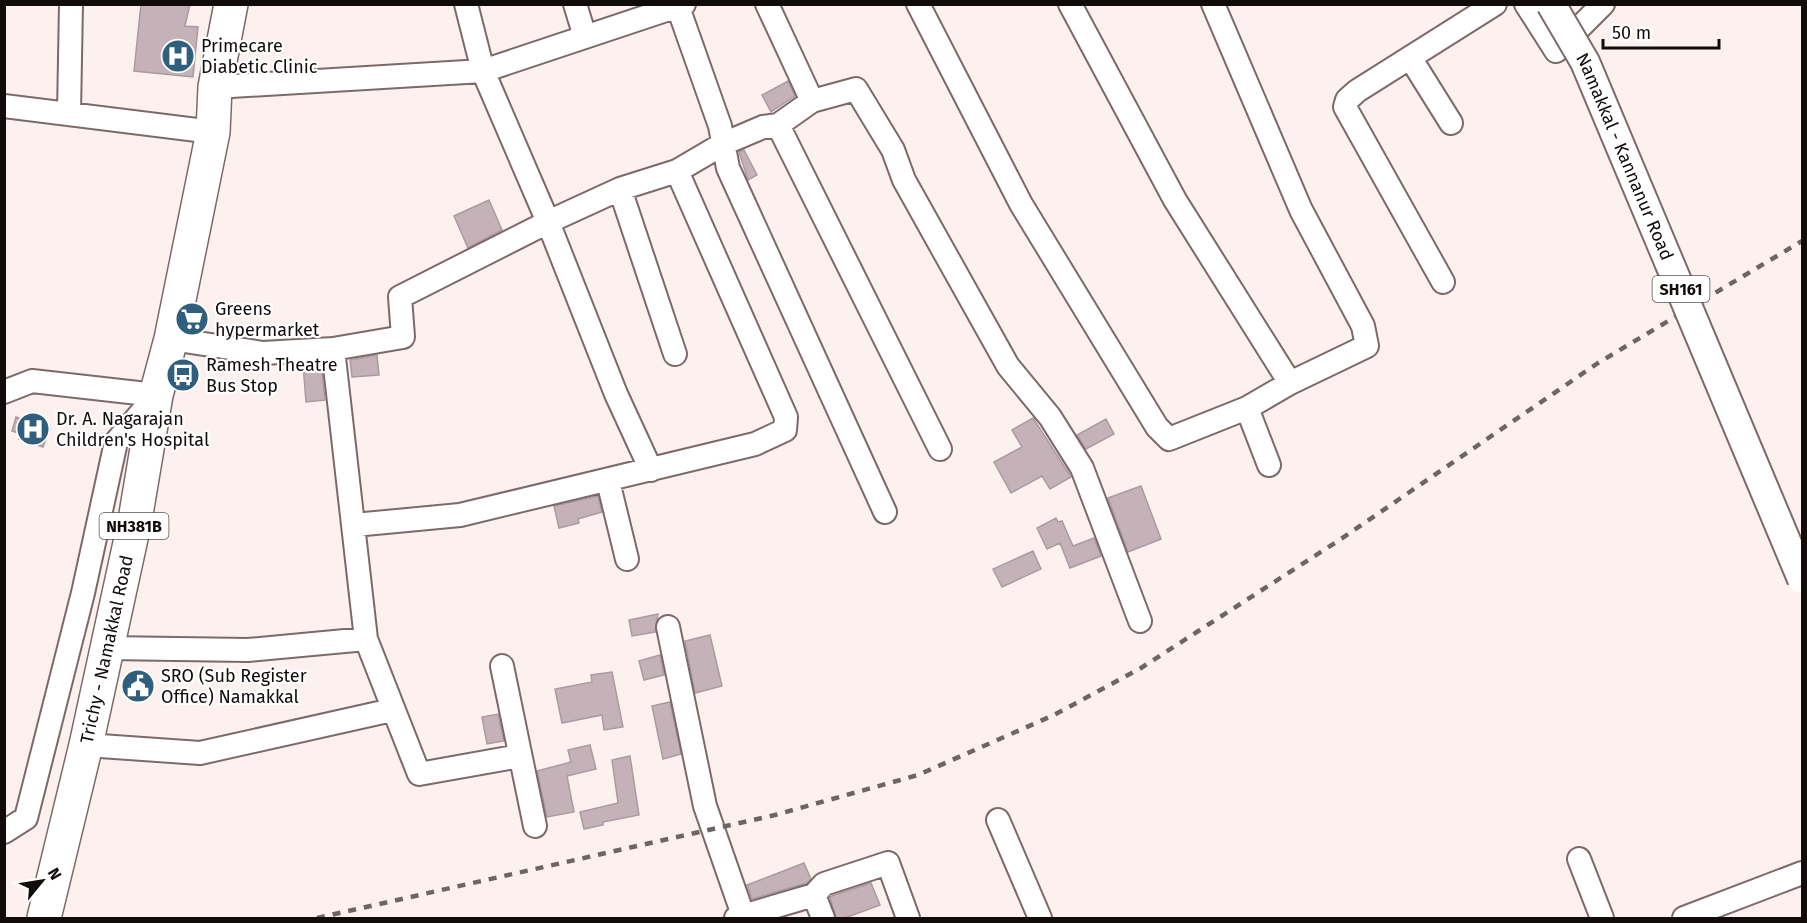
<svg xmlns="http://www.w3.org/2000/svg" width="1807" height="923" viewBox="0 0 1807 923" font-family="'Fira Sans',sans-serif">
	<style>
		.building { fill: #c4b2b8; stroke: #ab9aa0; stroke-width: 1.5 }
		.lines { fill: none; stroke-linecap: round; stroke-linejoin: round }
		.minor-casing { stroke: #7b6a69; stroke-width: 26 }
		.highway-casing { stroke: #7b6a69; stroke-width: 36 }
		.minor { stroke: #fff; stroke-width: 22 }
		.highway { stroke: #fff; stroke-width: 33 }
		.rail { stroke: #6d6564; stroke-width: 4.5; stroke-dasharray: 8 8; stroke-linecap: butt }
		.major-bridge-casing { stroke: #7b6a69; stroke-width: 32; stroke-linecap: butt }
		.major-bridge { stroke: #fff; stroke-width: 28 }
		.labels { text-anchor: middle; stroke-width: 4.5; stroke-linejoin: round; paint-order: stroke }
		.shield { fill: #fff; stroke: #585454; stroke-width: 1.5 }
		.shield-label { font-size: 16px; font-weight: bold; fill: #110b0a }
		.poi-label { font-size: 18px; fill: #110b0a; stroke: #fff; text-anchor: start }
		.street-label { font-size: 18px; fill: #110b0a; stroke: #fff }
	</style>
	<rect width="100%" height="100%" fill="#fdf1f0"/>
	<path class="building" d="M141,4h49l-5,22 13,1 -5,50 -59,-6z
		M788,81l7,15 -24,16 -9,-17z
		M744,150l13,25 -9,5 -9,-28z
		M489,200l13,30 -34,18 -14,-32z
		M377,355l2,20 -27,2 -2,-17z
		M321,363l4,37 -19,2 -3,-38z
		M16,417l34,12 -7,18 -24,-8 2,-5 -9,-3z
		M1033,418l38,59 -21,12 -8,-13 -31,17 -17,-31 28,-15 -10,-17z
		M1106,419l8,15 -28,15 -9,-14z
		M1141,486l20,53 -33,13 -20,-54z
		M598,496l4,16 -24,7 1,4 -20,5 -5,-22z
		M1056,518l2,4 4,-1 11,25 21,-8 7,18 -31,12 -10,-25 -13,6 -10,-21z
		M1033,551l8,18 -39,18 -9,-18z
		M658,614l-3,18 -23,4 -3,-16z
		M710,635l12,51 -27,7 -10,-52z
		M660,655l4,20 -20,5 -5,-19z
		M612,672l11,55 -19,3 -2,-15 -40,8 -7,-34 37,-7 -1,-7z
		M670,702l11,52 -18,5 -11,-53z
		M498,714l6,27 -17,3 -5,-27z
		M590,745l6,24 -29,7 7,36 -27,5 -10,-46 34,-9 -3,-12z
		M630,756l9,59 -36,7v3l-19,4 -4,-17 38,-9 -6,-43z
		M804,863l7,16 -4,4 -55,16 -5,-14z
		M871,883l9,22 -35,13h-9l-6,-20 2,-2z"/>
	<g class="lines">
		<defs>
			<path id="minor" d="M466,4l17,67 65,151 68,172 35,76
				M575,4l10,33
				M767,4l45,97
				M918,4l103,200 136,223 12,12 78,-31 43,-25 77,-37 -4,-20 -62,-116 -88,-206
				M1070,4l105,196 115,183
				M1526,4l30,47 47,-47
				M678,7l42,119 8,42 157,344
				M1411,59l40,64
				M215,87l268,-16 201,-67
				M4,106l209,26
				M69,113l2,-109
				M778,125l162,324
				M620,189l55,165
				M1443,282l-98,-175 2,-7 10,-9 138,-87
				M171,339l92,14 70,-4 70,-12 -3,-40 148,-75 72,-33 57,-18 46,-27 40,-17 15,-2 34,-24 44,-12 37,61 11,30 104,186 42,51 32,51 58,153
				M333,349l33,290 53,135 101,-18
				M4,392l28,-11 124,14
				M1247,408l22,57
				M608,481l19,78
				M354,525l106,-10 295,-71 30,-14 1,-13 -109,-246
				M668,627l37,179 39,112
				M106,648l142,2 118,-11
				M502,666l33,160
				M86,745l114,8 192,-43
				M998,820l42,98
				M4,832l22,-14 57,-225 33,-151 38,-44
				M1579,859l23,59
				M814,895l9,23
				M736,918l78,-23 10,-11 64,-21 20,55
				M1684,918l118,-45"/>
			<g id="highway">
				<path id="s1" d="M44,918l42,-173 49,-225 21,-125 15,-56 42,-207 2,-45 16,-83"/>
			</g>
		</defs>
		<use href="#minor" class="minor-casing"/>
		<use href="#highway" class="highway-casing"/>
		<use href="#minor" class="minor"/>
		<use href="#highway" class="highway"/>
		<path class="rail" d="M317,918l458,-103 143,-40 136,-60 87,-47 200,-129 257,-176 204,-122"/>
		<defs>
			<g id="major-bridge">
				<path id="s2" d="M1551,4l34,58 217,517"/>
			</g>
		</defs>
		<use href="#major-bridge" class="major-bridge-casing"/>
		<use href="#major-bridge" class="major-bridge"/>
	</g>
	<defs>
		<symbol id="hospital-disc" viewBox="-11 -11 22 22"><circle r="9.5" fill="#305f7e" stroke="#fff"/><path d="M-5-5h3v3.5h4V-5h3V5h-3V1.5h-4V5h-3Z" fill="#fff"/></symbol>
		<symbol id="supermarket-disc" viewBox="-11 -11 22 22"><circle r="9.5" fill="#305f7e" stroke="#fff"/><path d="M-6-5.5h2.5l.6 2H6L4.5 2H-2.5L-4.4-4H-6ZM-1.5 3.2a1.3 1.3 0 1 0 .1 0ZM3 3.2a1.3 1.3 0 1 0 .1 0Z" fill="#fff"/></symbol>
		<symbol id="bus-disc" viewBox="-11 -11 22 22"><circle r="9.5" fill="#305f7e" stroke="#fff"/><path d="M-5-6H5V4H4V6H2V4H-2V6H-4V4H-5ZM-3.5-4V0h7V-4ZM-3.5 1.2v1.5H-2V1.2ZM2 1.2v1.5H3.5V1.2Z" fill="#fff"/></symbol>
		<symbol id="civic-disc" viewBox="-11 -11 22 22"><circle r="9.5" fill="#305f7e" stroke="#fff"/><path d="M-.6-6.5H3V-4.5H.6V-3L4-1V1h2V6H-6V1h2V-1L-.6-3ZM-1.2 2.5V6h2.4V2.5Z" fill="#fff"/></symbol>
	</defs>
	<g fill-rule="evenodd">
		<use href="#hospital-disc" x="159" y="37" width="38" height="38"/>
		<use href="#supermarket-disc" x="173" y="300" width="38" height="38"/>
		<use href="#bus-disc" x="164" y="356" width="38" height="38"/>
		<use href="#hospital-disc" x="14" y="410" width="38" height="38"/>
		<use href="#civic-disc" x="119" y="667" width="38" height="38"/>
	</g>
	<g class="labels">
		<g class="shield">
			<rect x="1652.5" y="276" width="57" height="26" rx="4.5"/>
			<rect x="99.5" y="513" width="69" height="26" rx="4.5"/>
		</g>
		<g class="shield-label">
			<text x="1681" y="295">SH161</text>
			<text x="134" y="532">NH381B</text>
		</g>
		<g class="poi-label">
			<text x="201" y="52">Primecare<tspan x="201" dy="21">Diabetic Clinic</tspan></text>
			<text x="215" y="315">Greens<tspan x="215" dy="21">hypermarket</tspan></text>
			<text x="206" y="371">Ramesh Theatre<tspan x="206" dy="21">Bus Stop</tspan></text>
			<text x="56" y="425">Dr. A. Nagarajan<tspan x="56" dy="21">Children's Hospital</tspan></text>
			<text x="161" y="682">SRO (Sub Register<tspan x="161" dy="21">Office) Namakkal</tspan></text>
		</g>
		<g class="street-label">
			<text dy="6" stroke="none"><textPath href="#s2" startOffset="170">Namakkal - Kannanur Road</textPath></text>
			<text dy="6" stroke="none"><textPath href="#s1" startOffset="276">Trichy - Namakkal Road</textPath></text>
		</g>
	</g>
	<rect width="1807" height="923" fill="none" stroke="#110b0a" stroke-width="12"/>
	<g transform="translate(42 881) rotate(60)" stroke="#ffffff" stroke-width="4.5" paint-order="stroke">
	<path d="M0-4.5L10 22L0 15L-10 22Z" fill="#110b0a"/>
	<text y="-9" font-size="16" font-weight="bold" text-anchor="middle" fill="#110b0a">N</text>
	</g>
	<path d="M1603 39v9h116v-9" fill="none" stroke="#110b0a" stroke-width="3"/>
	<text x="1612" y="39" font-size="18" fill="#110b0a" stroke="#ffffff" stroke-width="4.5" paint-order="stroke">50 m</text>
</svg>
